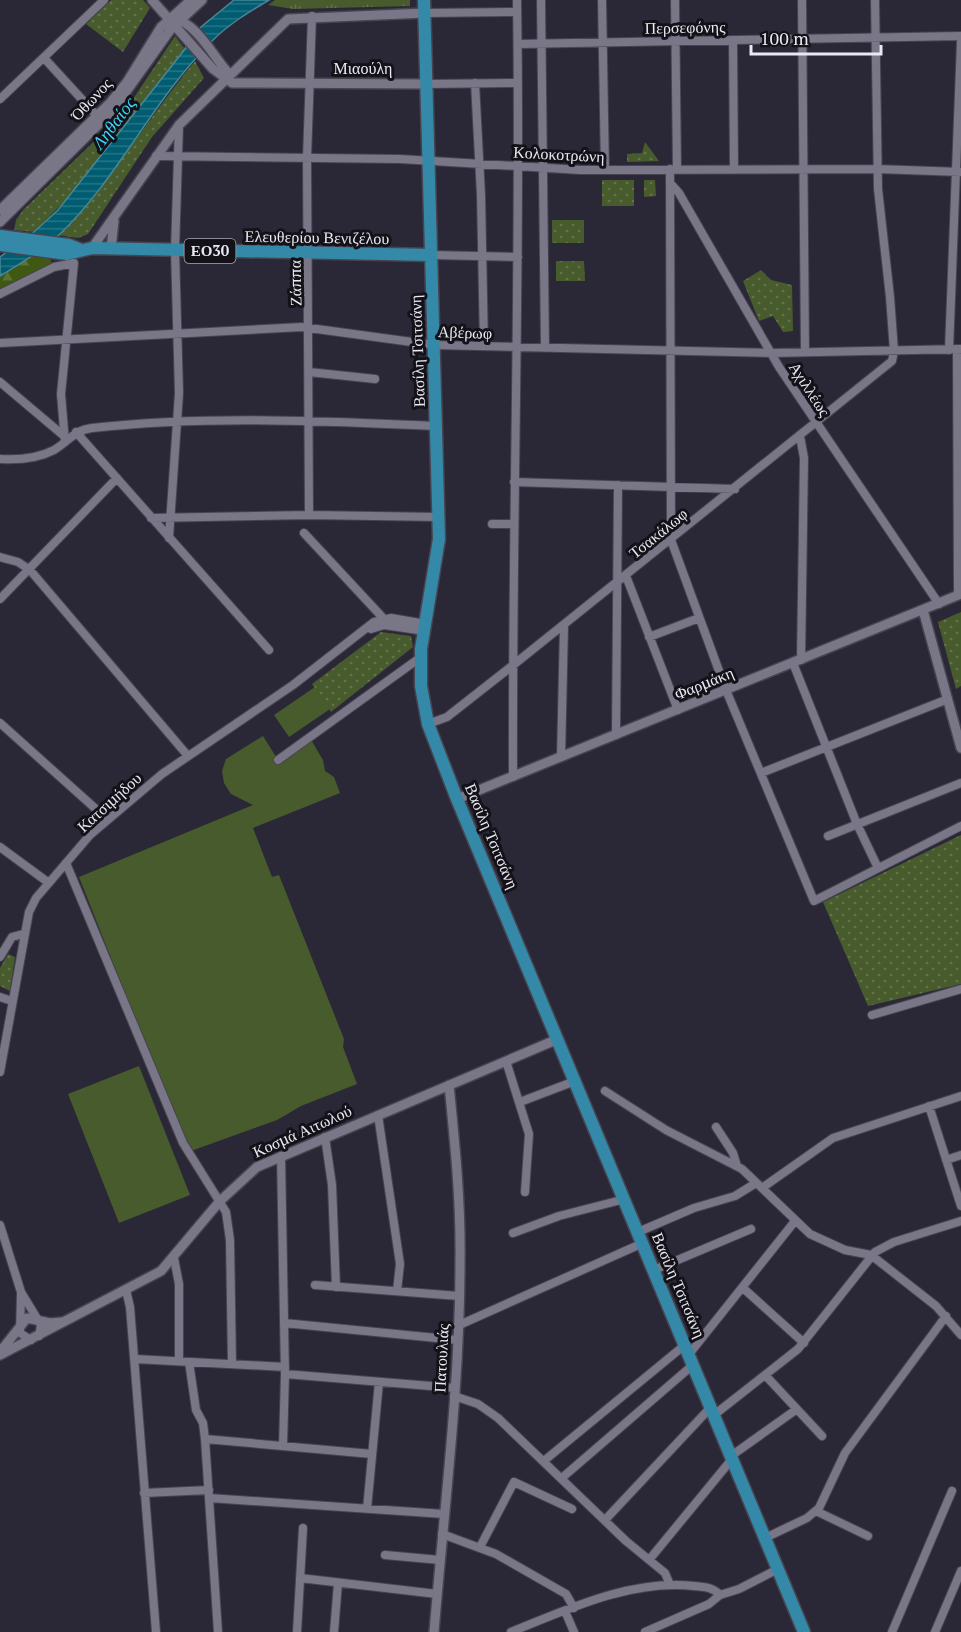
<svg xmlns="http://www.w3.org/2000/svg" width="961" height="1632" viewBox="0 0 961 1632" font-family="'PT Serif',serif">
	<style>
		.grass { fill: url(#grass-dots) }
		.forest { fill: url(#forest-firs) }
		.park { fill: url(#park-tufts) }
		.pitch { fill: #485b2d }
		.water { fill: url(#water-rules); stroke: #468798; stroke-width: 1.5 }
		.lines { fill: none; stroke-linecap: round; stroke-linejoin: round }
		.minor-casing { stroke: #474450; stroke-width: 10 }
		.tertiary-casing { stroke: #474450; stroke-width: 12 }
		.primary-casing { stroke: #474450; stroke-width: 15 }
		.minor { stroke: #797687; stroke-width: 8 }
		.tertiary { stroke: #797687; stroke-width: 9 }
		.primary { stroke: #3589a8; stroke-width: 12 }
		.labels { text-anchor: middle; stroke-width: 6; stroke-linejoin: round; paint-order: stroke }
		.shield { fill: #131218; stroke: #aaa8b1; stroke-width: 1.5 }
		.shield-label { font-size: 15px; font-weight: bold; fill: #eae8f2 }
		.street-label { font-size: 16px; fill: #eae8f2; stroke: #131218 }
		.water-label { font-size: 18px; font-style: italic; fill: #40d4f9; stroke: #131218 }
	</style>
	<defs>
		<pattern id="grass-dots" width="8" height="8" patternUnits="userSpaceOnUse" patternTransform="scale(1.5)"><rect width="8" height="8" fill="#485b2d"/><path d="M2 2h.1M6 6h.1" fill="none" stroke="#63734c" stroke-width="1.8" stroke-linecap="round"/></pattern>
		<pattern id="forest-firs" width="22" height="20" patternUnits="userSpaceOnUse" patternTransform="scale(1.5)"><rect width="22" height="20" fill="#3f5912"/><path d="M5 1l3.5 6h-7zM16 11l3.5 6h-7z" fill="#5b7135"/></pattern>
		<pattern id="park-tufts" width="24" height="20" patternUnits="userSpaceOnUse" patternTransform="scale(1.5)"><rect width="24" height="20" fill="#485b2d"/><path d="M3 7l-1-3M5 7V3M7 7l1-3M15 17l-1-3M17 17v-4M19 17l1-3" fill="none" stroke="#63734c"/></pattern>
		<pattern id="water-rules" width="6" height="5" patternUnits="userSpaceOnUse" patternTransform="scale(1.5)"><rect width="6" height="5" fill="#005d71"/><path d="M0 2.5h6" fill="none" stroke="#257486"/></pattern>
	</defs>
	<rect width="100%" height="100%" fill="#2a2836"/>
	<path class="grass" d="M111,0h32l7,8 -27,44 -37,-28z
		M175,36l10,13 -119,151 -32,32 -20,-2 2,-10 7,-10 89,-86 23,-28z
		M195,61l9,17 -52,59 -64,97 -10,4 -20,-3c52,-52 90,-117 137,-174z
		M645,142l14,19 -32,1v-8l15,-1z
		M602,180h32v26h-32z
		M644,180h11l1,16 -12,1z
		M552,220h32v23h-32z
		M556,261h28l1,20h-29z
		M761,270l10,10 21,5 1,46 -10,1 -10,-16 -14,5 -16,-40z
		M961,612v74l-5,3 -18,-67z
		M381,632l30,4 2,11 -82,65 -19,-28z
		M961,835v149l-93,22 -45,-104z
		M8,954l7,3 -5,34 -10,-5v-18z"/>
	<path class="forest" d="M34,255l16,3 2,6 -52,28v-16z"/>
	<path class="park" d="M275,0h135v6l-117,3 -25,-4z"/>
	<path class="pitch" d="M315,687l15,22 -41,28 -15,-22z
		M263,736l15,24 32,-22 13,22 2,11 9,6 6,16 -87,35 19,49 7,-2 65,164 -1,8 14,37 -56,22 -24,14 -86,31 -42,-97 -70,-177 174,-72 -22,-11 -7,-11 -2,-12 4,-12z
		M139,1066l51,129 -71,28 -51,-129z"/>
	<path class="water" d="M234,0h35c-20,12 -40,24 -56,40 -59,58 -94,137 -153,194 -18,17 -39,29 -60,42v-19l34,-25 24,-22 127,-161 5,-13z"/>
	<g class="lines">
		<defs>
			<path id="minor" d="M541,0l4,348
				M602,0l3,170
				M675,0l2,169
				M802,0l3,352
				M425,13l92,-1
				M733,40l1,129
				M518,44l443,-8
				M44,58l55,60
				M475,83l6,112 3,151
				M426,84l92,-1
				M0,99l104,-99
				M156,156l244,3 180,11 297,-1 84,3
				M670,169l1,371 55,150 88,211 147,-75
				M670,183l9,10 100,174 160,237
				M431,255l87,2
				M0,294l54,-27 20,-4 -13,131 4,48
				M0,343l302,-16 132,18 337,8 190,-4
				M957,349l1,246
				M949,350l12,-308
				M309,372l66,7
				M0,382l64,54
				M76,432l193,218
				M800,436l4,22 -3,202
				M0,459c18,1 37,0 54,-9 14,-8 20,-20 38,-22 115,-13 230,-7 344,-2
				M514,482l221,7
				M309,515l-2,-357 5,-142
				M151,518l158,-3 130,2
				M492,524h21
				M304,533l80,86
				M169,538l10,-145 -4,-143 4,-125
				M0,557l18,5 12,8 158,186
				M626,576l52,134
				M0,599l117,-121
				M371,629l13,-4 41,6
				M649,637l50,-19
				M793,663l64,161 21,44
				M0,723l107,96
				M428,724l19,-7 65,-51 380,-305 2,-10 -4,-54 -12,-108 -3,-189
				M616,735l2,-250
				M561,757l3,-131
				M278,760l143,-103
				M761,773l187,-74
				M513,777c-1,-259 8,-518 4,-777
				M828,836l133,-53
				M0,847l49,36
				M66,863l117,280 43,69 4,28 2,124
				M0,957l12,-20 11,-3
				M0,997l12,4
				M872,1015l89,-26
				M506,1061l23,73 -4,58
				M0,1072l29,-160 7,-14 54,-63 72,-61 131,-89 81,-63 17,-4 35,6
				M605,1091l61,39 76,39 68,65 35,16 26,5 65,51 25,29
				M520,1102l55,-21
				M929,1106l32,100
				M378,1115l22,149 -3,27
				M716,1127l17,26 4,13
				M325,1137l7,48 4,102
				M281,1156l4,218 -2,72
				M946,1160l15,-5
				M762,1188l71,-50 128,-42
				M0,1225l21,67 20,33 -2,11
				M638,1232l56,-24 41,-12 21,-13
				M513,1233l46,-17 66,-17
				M174,1258l5,26v77
				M654,1270l97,-41
				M315,1285l144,11
				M743,1288l61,55
				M126,1290l4,17 26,325
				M21,1294l-1,39 11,7
				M284,1323l173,17
				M457,1326l186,-83
				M690,1353l105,-132
				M135,1359l150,8
				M189,1362l7,48 7,13 2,16 13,193
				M285,1374l170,14
				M765,1375l57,61
				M454,1396l24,8 20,14 128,123 39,32 5,12
				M714,1415l84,-66 77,-97 19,-10 67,-21
				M205,1439l167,15
				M731,1456l66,-47
				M545,1460l141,-116
				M563,1477l131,-113
				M144,1493l65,-3
				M209,1498l235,16
				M367,1509l12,-127
				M816,1511l52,25
				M605,1520l106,-113
				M442,1534l54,20 70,40 8,14
				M765,1538l42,-20 12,-10 26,-55 101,-137
				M480,1547l34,-65 58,27
				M385,1555l55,5
				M649,1560l83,-101
				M300,1578l137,16
				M720,1595l19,-6 39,-20
				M565,1611l9,21
				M297,1632l6,-104
				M334,1632l4,-49
				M511,1632c57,-23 120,-53 183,-46 10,1 19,1 26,9
				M645,1632l64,-28 11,-9
				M892,1632l60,-141
				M935,1632l26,-61"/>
			<path id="tertiary" d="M152,0l61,69 19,14 194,1
				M174,18c25,7 39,39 56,57
				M0,210l110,-107 17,-21 34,-55 30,-27
				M0,222l113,-112 58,-81 31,-29
				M92,248l87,-123 109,-106 137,-6
				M111,249l3,-28
				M923,610l38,138
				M457,799l504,-205
				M0,1352l27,-34 23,5 12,-1
				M0,1355l161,-84 59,-70 37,-34 301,-128
				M434,1632c10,-123 26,-246 26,-369 1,-60 -5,-119 -11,-178"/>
			<path id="primary" d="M424,0l15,539 -18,110v37l7,38 29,75 347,833
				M0,236l69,9 10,4
				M0,245l67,9 25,-6 339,7"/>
		</defs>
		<use href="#minor" class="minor-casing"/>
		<use href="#tertiary" class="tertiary-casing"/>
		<use href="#primary" class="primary-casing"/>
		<use href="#minor" class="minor"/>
		<use href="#tertiary" class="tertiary"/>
		<use href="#primary" class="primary"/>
	</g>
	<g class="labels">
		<rect class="shield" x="184.5" y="239" width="51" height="24" rx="4.5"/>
		<g class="shield-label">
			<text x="210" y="256">ΕΟ30</text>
		</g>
		<g class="street-label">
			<text transform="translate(685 27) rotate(-1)" y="6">Περσεφόνης</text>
			<text x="363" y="74">Μιαούλη</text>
			<text transform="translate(91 99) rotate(-47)" y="6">Όθωνος</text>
			<text transform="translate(559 154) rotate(3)" y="6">Κολοκοτρώνη</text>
			<text transform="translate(317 237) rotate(1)" y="6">Ελευθερίου Βενιζέλου</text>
			<text transform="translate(295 283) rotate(-91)" y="6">Ζάππα</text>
			<text transform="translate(465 332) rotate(2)" y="6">Αβέρωφ</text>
			<text transform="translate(417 351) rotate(-92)" y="6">Βασίλη Τσιτσάνη</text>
			<text transform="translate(810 389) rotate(57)" y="6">Αχιλλέως</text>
			<text transform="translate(658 533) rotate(-39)" y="6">Τσακάλωφ</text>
			<text transform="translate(704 683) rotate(-22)" y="6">Φαρμάκη</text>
			<text transform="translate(109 802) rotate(-42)" y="6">Κατσιμήδου</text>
			<text transform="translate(492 836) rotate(67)" y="6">Βασίλη Τσιτσάνη</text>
			<text transform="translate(302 1131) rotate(-24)" y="6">Κοσμά Αιτωλού</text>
			<text transform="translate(679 1285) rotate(67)" y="6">Βασίλη Τσιτσάνη</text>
			<text transform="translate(441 1358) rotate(-87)" y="6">Πατουλιάς</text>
		</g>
		<g class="water-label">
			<text transform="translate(114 123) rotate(-53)" y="6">Ληθαίος</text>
		</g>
	</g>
	<path d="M751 45v9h130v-9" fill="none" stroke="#eae8f2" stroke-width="3"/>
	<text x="760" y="45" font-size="18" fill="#eae8f2" stroke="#131218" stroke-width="4.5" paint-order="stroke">100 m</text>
</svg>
